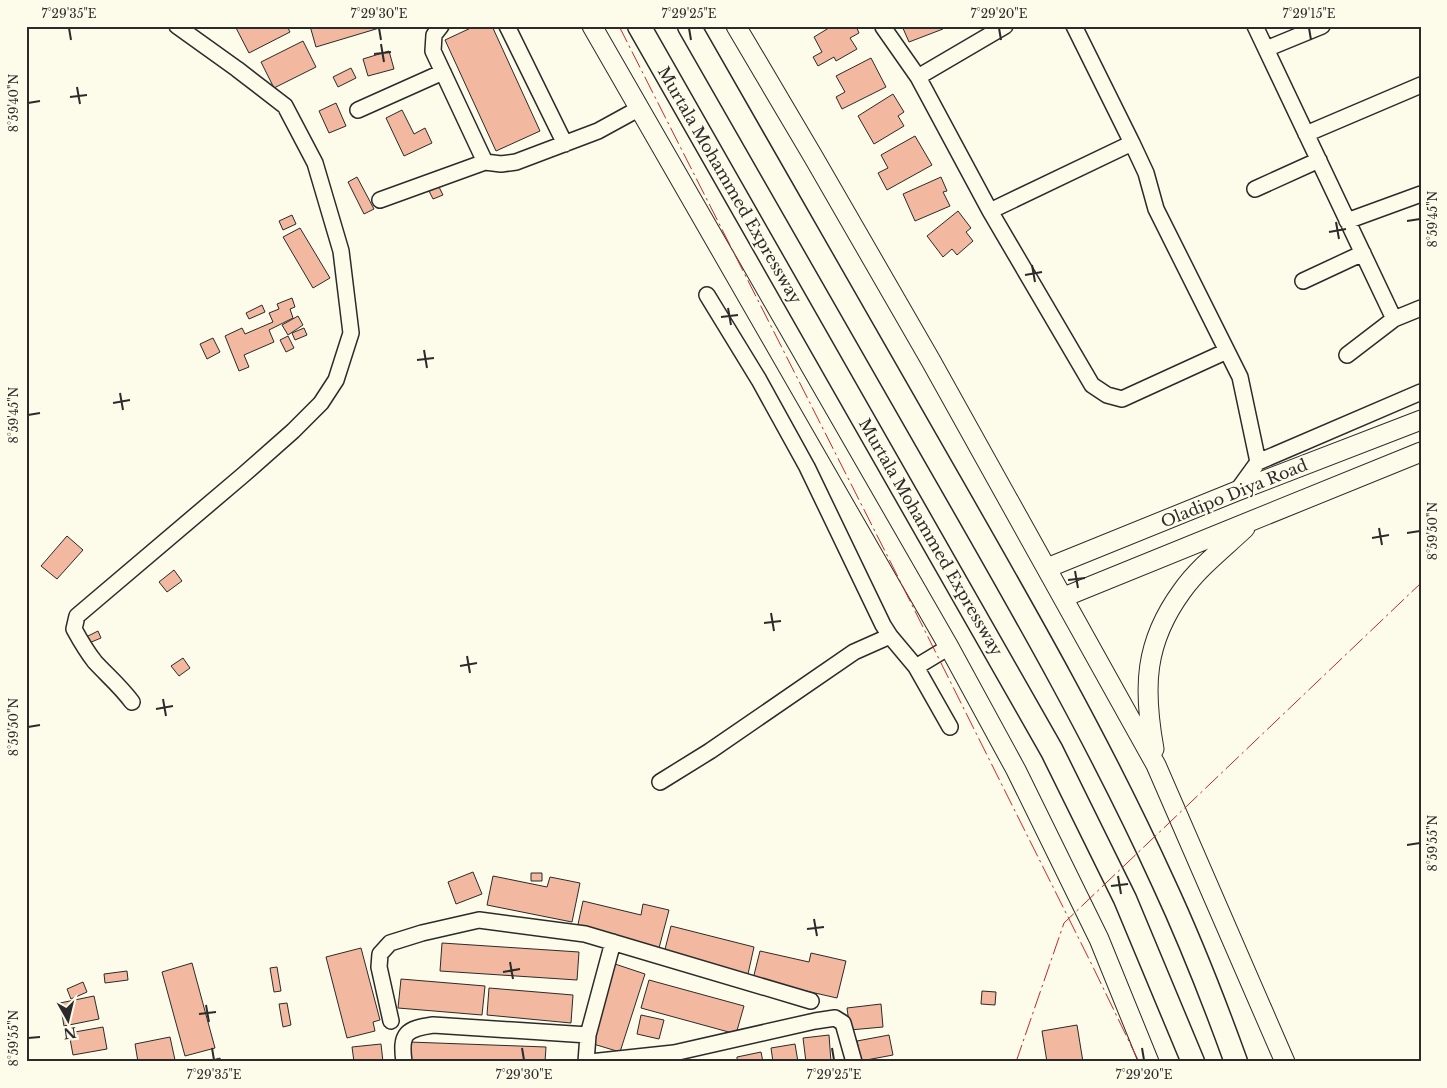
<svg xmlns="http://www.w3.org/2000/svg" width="1447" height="1088" viewBox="0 0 1447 1088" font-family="'Libre Baskerville',serif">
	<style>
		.building { fill: #f2b8a0; stroke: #2b2b2b }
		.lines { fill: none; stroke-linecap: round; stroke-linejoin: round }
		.minor-casing { stroke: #2b2b2b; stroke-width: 18 }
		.major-casing { stroke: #2b2b2b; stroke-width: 21 }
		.highway-casing { stroke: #2b2b2b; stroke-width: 25 }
		.minor { stroke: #fdfbea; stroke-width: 15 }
		.major { stroke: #fdfbea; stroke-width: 19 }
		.highway { stroke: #fdfbea; stroke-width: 22 }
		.power { stroke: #c62828; stroke-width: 1; stroke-dasharray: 18 4 2.5 4; stroke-linecap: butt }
		.ticks { fill: none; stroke: #2b2b2b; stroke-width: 2 }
		.labels { text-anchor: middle; stroke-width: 4; stroke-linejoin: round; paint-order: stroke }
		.street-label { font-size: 16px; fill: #2b2b2b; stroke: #fdfbea }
		.neatline { fill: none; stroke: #2b2b2b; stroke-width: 2 }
		.ticks-label { font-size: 12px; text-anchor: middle; fill: #2b2b2b }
	</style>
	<rect width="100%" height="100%" fill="#fdfbea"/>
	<path class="building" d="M235,26h52l3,6 -41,21z
		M310,26h76l-70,21z
		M475,26h17l48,105 -44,20 -51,-111z
		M832,26h24l3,7 -9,5 7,11 -21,12 -2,-4 -16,9 -5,-9 9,-5 -8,-15z
		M902,26h40l1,3 -34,13z
		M303,41l13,26 -42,21 -13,-26z
		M389,51l5,18 -26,7 -5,-17z
		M871,58l15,29 -44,22 -6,-12 9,-5 -9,-16z
		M351,68l5,10 -18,9 -5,-10z
		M893,94l11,18 -6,4 6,10 -30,18 -16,-28z
		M336,103l10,23 -17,7 -10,-22z
		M402,110l12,24 11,-6 7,15 -28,13 -18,-38z
		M915,136l17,29 -45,25 -9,-17 10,-5 -7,-13z
		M357,177l17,32 -10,5 -16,-32z
		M941,177l6,14 -4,1 7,14 -35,15 -12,-27z
		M438,185l5,10 -10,4 -5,-10z
		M958,211l13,17 -5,4 7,9 -16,14 -5,-6 -9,8 -16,-21z
		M292,215l4,9 -13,6 -4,-9z
		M300,228l30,50 -17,10 -30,-51z
		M292,298l3,9 -5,2 3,9 -24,12 5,12 -30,13 5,12 -10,4 -14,-35 17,-8 3,6 28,-12 -4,-9 10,-4 -2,-5z
		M262,305l3,7 -16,7 -3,-6z
		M298,316l5,9 -15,10 -6,-10z
		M304,328l3,7 -12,5 -3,-7z
		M288,336l6,12 -8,4 -6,-12z
		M213,338l7,14 -13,7 -7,-15z
		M67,536l16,14 -26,29 -16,-13z
		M174,570l8,11 -15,11 -8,-10z
		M98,631l3,7 -12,5 -3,-6z
		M183,658l7,10 -11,8 -8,-10z
		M473,872l9,22 -26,10 -8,-22z
		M531,873h11v8h-11z
		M493,876l54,11 3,-10 30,6 -8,39 -85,-17z
		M583,901l58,14 2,-11 26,6 -10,38 -82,-19z
		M671,926l83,21 -6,27 -84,-21z
		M442,943l137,9 -2,28 -137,-9z
		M361,948l19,72 -7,2 2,9 -28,7 -21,-81z
		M760,951l49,11 2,-9 35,8 -9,37 -84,-19z
		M192,963l23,85 -30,8 -23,-84z
		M615,964l30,10 -25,78 -30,-9z
		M277,967l4,24 -7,1 -4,-24z
		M127,971l1,9 -23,3 -1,-9z
		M401,979l84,7 -3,29 -84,-7z
		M649,980l95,26 -8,28 -95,-26z
		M83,982l4,10 -16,7 -4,-10z
		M489,988l84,7 -2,28 -84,-8z
		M982,991l14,1 -1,13 -14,-1z
		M94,996l5,23 -35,7 -4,-23z
		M287,1003l4,22 -8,2 -4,-23z
		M881,1004l2,23 -33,3 -3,-22z
		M641,1015l23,5 -5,19 -22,-5z
		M1077,1025l6,37h-36l-5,-31z
		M103,1027l4,22 -34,6 -4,-22z
		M829,1035l2,27h-25l-3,-24z
		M889,1035l4,20 -32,6 -4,-20z
		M170,1037l5,23 -10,2h-27l-3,-18z
		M409,1042l137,5 -1,15h-137z
		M381,1044l2,18h-29l-2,-15z
		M795,1044l3,18h-25l-2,-14z
		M761,1052l2,10h-26v-5z
		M220,1058l1,4h-16z"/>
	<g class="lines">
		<defs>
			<path id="minor" d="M441,26l-7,9 -1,16 52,111 16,2 15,-2 82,-31 42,-23
				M507,26l58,118
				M1074,26l58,117 14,30 10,36 84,168 18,85 -21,29
				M1255,26l139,293
				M883,27l35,50 72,134 102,174 15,10 15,4 105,-48
				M1266,49l56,-23
				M918,77l87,-51
				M358,110l85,-38
				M1306,134l115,-49
				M1255,189l64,-29
				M380,200l105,-38
				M990,211l142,-68
				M1347,221l74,-27
				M1303,281l60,-28
				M707,295l52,85 48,87 76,158 7,11 26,31 34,60
				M1347,355l47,-36 27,-11
				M1258,462l163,-70
				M916,667l33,-20
				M132,702c-11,-15 -25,-27 -37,-40 -8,-10 -15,-22 -21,-33l3,-13 165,-140 51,-45 28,-28 15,-23 15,-47 -10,-82 -26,-88 -30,-57 -48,-37 -60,-43
				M660,782l50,-31 144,-99 36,-16
				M391,1021l-12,-54 1,-13 10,-11 32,-10 57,-13 106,14 226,67
				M404,1062c-4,-29 2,-33 29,-37l155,10
				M586,1062l2,-27 25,-93
				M590,1062l84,-9 141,-32 20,-3 8,5 11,39"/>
			<path id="major" d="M592,26l357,621 67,123 83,169 50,123
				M736,26l78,132 117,203 225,404 129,297
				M1047,568l190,-77 184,-71
				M1064,597l357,-145
				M1154,749c-11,-61 -10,-106 28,-158 17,-24 42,-43 63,-63"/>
			<path id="highway" d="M639,26l413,725 73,148 68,163
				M689,26c83,145 166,290 249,435 79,138 159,276 225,421 27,58 51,119 73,180"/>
		</defs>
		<use href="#minor" class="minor-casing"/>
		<use href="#major" class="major-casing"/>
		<use href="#highway" class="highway-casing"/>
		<use href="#minor" class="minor"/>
		<use href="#major" class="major"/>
		<use href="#highway" class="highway"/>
		<path class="power" d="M619,26l271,535 203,406 46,95
			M1016,1062l48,-139 357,-340"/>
	</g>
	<path class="ticks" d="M69,28l2,12M379,28l2,12M689,28l2,12M999,28l2,12M1309,28l2,12M381,44l3,18M374,54l17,-2M77,87l3,17M70,97l17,-2M28,103l12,-2M1407,221l13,-2M1336,222l3,17M1329,232l17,-3M1032,265l3,17M1025,275l17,-3M728,308l3,17M721,317l17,-2M424,350l3,18M417,360l17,-2M120,393l3,17M113,403l17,-3M28,415l12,-2M1379,528l3,17M1407,533l13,-2M1372,538l17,-3M1075,571l3,17M1068,580l17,-2M771,613l3,18M764,623l17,-2M467,656l3,17M460,666l17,-3M163,699l3,17M156,709l17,-3M28,727l12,-2M1407,845l13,-2M1118,876l3,18M1111,886l17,-2M814,919l3,17M807,929l17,-2M510,962l3,17M503,972l17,-3M206,1005l3,17M199,1014l17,-2M28,1038l12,-1M212,1048l2,12M522,1048l2,12M832,1048l2,12M1142,1048l2,12"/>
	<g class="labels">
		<g class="street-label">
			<text transform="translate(730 185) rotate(60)" y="6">Murtala Mohammed Expressway</text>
			<text transform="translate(1234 493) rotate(-22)" y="6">Oladipo Diya Road</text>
			<text transform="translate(931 537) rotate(60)" y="6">Murtala Mohammed Expressway</text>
		</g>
	</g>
	<rect width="1447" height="1088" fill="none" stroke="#fdfbea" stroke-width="55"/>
	<g transform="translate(68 1020) rotate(172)" stroke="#fdfbea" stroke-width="4" paint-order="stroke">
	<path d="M0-4L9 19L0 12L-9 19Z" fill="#2b2b2b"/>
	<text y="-8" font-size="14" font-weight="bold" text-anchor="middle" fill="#2b2b2b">N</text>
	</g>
	<rect x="28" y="28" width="1392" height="1032" class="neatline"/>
	<g class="ticks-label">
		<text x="69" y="18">7°29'35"E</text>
		<text x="379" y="18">7°29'30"E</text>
		<text x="689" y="18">7°29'25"E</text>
		<text x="999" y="18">7°29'20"E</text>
		<text x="1309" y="18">7°29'15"E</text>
		<text transform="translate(14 103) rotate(-90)" y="4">8°59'40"N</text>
		<text transform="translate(1433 219) rotate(-90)" y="4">8°59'45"N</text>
		<text transform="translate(14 415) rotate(-90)" y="4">8°59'45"N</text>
		<text transform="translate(1433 531) rotate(-90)" y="4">8°59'50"N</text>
		<text transform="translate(14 727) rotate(-90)" y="4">8°59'50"N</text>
		<text transform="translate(1433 843) rotate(-90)" y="4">8°59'55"N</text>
		<text transform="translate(14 1038) rotate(-90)" y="4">8°59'55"N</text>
		<text x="214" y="1079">7°29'35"E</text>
		<text x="524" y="1079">7°29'30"E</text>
		<text x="834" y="1079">7°29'25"E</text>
		<text x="1144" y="1079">7°29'20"E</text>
	</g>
</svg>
